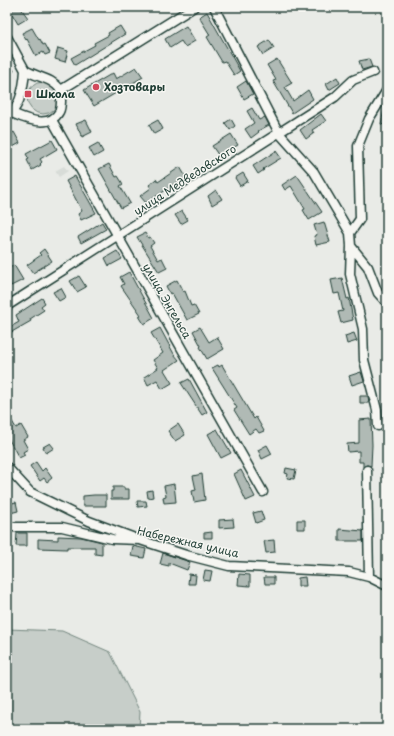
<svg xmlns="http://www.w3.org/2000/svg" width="394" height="736" viewBox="0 0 394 736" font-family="'Playpen Sans',sans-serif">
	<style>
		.built { fill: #d8dcd8 }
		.green { fill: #c7cec9; stroke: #73867e }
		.building { fill: #b0bab5; stroke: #1f3d34 }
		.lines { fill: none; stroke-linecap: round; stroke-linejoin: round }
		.minor-casing { stroke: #1f3d34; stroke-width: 11 }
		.minor { stroke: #f6f6f2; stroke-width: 8 }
		.poi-dot { fill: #d1495b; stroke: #f6f6f2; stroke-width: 1.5 }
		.labels { text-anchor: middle; stroke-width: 3; stroke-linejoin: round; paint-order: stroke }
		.poi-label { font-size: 11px; font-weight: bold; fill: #1f3d34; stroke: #f6f6f2; text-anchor: start }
		.street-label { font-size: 11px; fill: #1f3d34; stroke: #f6f6f2 }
	</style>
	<rect width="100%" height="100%" fill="#e9ebe7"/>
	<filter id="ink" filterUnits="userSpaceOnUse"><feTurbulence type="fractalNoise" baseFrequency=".025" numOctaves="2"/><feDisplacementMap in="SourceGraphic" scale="8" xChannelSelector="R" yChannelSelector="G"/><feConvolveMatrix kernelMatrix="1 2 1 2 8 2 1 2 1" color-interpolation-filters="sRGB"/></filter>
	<g filter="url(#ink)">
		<path class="built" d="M64,166l4,5 -9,6 -4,-6z"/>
		<path class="green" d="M27 98a16 16 0 1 1 32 0a16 16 0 1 1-32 0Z
			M7,629l55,2 48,21 30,60 -1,17h-132z"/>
		<path class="building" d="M8,7h12l8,11 -10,6z
			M207,12l33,59 -6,4 -9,-14 -3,1 -15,-25 3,-2 -11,-18z
			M120,26l5,8 -50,31 -4,-7 24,-13 -1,-2 15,-8 -1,-2z
			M186,26l9,15 -10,6 -4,-6 -11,7 -5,-9z
			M32,28l7,12 1,-1 3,6 2,-1 5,9 -5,2 -2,-3 -7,4 -9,-17 -1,1 -4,-7z
			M269,40l5,8 -11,7 -5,-8z
			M58,48l10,3 -3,11 -10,-3z
			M7,59l7,12 -7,4z
			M277,59l15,24 -7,4 8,14 15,-11 5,9 -21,14 -19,-32 3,-1 -9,-15z
			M369,59l3,8 -10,3 -3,-9z
			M136,67l7,10 -49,29 -10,-16 29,-17 3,6z
			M337,77l3,6 -11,7 -3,-6z
			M246,81l7,13 -9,5 -7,-12z
			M385,104l2,1v21l-6,-2z
			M252,108l7,12 6,-3 4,8 -11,6 1,1 -8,6 -6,-9 9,-6 -7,-12z
			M321,114l5,7 -14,9 2,3 -8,6 -6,-9z
			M231,119l4,7 -5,4 -5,-7z
			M86,120l6,12 -10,5 -6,-13z
			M158,120l5,9 -9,5 -5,-9z
			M14,132l6,11 -9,5 -4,-6v-6z
			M231,134l7,11 -19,11 -7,-10z
			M52,140l5,9 -17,10 2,3 -2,2 1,1 -9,5 -5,-10 2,-1 -3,-5z
			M98,143l5,9 -9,5 -5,-9z
			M276,151l5,7 -18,11 1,1 -6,4 -5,-8z
			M109,164l7,13 2,-1 5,8 -3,2 10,17 -9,5 -22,-39z
			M180,167l6,10 -40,26 -6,-7 11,-8 -2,-3 7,-6 2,3z
			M243,173l5,8 -8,5 -5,-8z
			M297,175l25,37 -13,8 -6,-10 2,-1 -14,-23 -6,4 -3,-5z
			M75,176l21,37 -15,7 -3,-6 4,-3 -16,-30z
			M216,190l6,9 -10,6 -4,-9z
			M182,211l6,9 -7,4 -6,-9z
			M102,222l4,7 -25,14 -3,-6z
			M324,222l6,20 -14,3 -2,-9 3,-1 -3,-10z
			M145,233l3,5 2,-1 4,6 -4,3 8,14 4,-2 5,10 -8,4 -22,-35z
			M44,249l8,12 -19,12 -6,-8 14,-10 -2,-2z
			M117,251l5,8 -13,7 -4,-8z
			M14,265l9,15 -12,6 -4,-7v-9z
			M129,272l25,46 -10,6 -5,-8 2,-1 -20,-29 3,-2 -4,-7z
			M79,276l7,11 -9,5 -7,-11z
			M342,278l5,21 2,-1 4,22 -12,3 -3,-11 5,-1 -4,-18 -5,1 -3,-14z
			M177,280l6,12 2,-1 6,15 3,-1 5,9 -12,6 -15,-27 -2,1 -4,-8z
			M61,288l5,9 -7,4 -6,-9z
			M42,298l3,5 -4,3 3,4 -14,9 1,2 -21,12 -3,-4 12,-7 -3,-7z
			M200,327l9,15 8,-5 7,12 -17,10 -7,-12 1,-1 -8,-15z
			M160,328l14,26 5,6 -15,10 8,13 -10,6 -5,-9 -9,5 -4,-8 14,-9 -5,-8 10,-7 -12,-20z
			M354,333l3,8 -10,3 -2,-8z
			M218,365l1,2 3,-2 32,54 2,-2 8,14 -5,2 -3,-4 -7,5 -15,-24 3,-2 -25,-40z
			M361,372l3,9 -12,4 -3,-9z
			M189,379l18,33 -5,3 -21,-32z
			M360,396h8l1,7h-9z
			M7,413l9,15 5,-3 7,12 -5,3 5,9 -5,3 2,3 -6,3 -12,-22z
			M371,419l1,26 -1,21 -4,-1 -4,2v-5h-4v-11l-11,1 -1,-8 12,-1v-23z
			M178,424l7,11 -10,6 -7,-10z
			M217,429l14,24 -10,5 -13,-24z
			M50,443l4,5 -8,5 -3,-6z
			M267,445l5,9 -10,5 -4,-9z
			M36,462l6,9 3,-3 7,10 -5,4 -3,-4 -4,3 -10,-15z
			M286,468l10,2 -2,9 -7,-1 1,-4 -3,-1z
			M241,470l14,27 -9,4 -12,-27z
			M202,474l3,26 -11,2 -2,-11 4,-1 -3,-14z
			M174,484l2,18 -12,1 -1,-6 3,-1 -2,-10z
			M113,487h11v2h5v10h-18v-8h2z
			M152,490l1,7 -5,1 -1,-7z
			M94,495h12v11h-23v-10z
			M137,501h9l1,5 -9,1z
			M16,502l2,9 -8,2 -2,-9z
			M261,511l3,9 -8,3 -3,-10z
			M233,519l1,8 -15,1v-8z
			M297,520h8v9h-8z
			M339,529l24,2v10h-24z
			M212,532v6h-8v-5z
			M17,533h10v13h-11z
			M58,536l23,1 21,5v13l-7,-1v-7h-28v2l-29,-1v-9l20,1z
			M274,540l1,12 -9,1 -2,-12z
			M133,546l13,3 -2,9 -13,-2z
			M163,553l27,9 -3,8 -18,-7v3l-9,-2z
			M205,570l7,1 -2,10 -7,-1z
			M189,574l7,1 -1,9h-7z
			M239,574l11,1v11l-12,-1z
			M264,577h10v7h-9z
			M305,577l1,9h-8v-8z"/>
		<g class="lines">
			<defs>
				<path id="minor" d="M214,7l65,126 35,39 36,61 1,13 -1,28 13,55 1,31 13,50 1,16
					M7,37l18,33
					M61,90l133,-83
					M12,113c13,6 38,16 47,-1 3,-5 2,-16 2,-22 -10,-13 -23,-12 -36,-20
					M7,117c14,-10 17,-31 18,-47
					M52,120l211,372
					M350,233l10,-14 -2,-73 11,-27 18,-29
					M351,246l17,21 10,26 9,10
					M7,306l328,-209 18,-17 20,-8
					M7,467l23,25 59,29 43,16
					M367,470l2,107
					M7,527h55l50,12 28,1 46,15 43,11 120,6 20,5 18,9"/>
			</defs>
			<use href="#minor" class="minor-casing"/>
			<use href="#minor" class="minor"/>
		</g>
	</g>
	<g class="poi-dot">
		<circle cx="96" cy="87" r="4"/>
		<rect x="24" y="90" width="8" height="8" rx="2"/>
	</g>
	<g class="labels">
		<g class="poi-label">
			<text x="104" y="91">Хозтовары</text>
			<text x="36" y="98">Школа</text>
		</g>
		<g class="street-label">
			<text transform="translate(185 180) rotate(-33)" y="4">улица Медведовского</text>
			<text transform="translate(167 301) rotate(60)" y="4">улица Энгельса</text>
			<text transform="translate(188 542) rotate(13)" y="4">Набережная улица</text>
		</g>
	</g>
	<rect width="394" height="736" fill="none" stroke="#f6f6f2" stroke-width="24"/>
	<rect x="12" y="12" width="370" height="712" fill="none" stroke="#1f3d34" stroke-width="1.5" filter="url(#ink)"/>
</svg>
